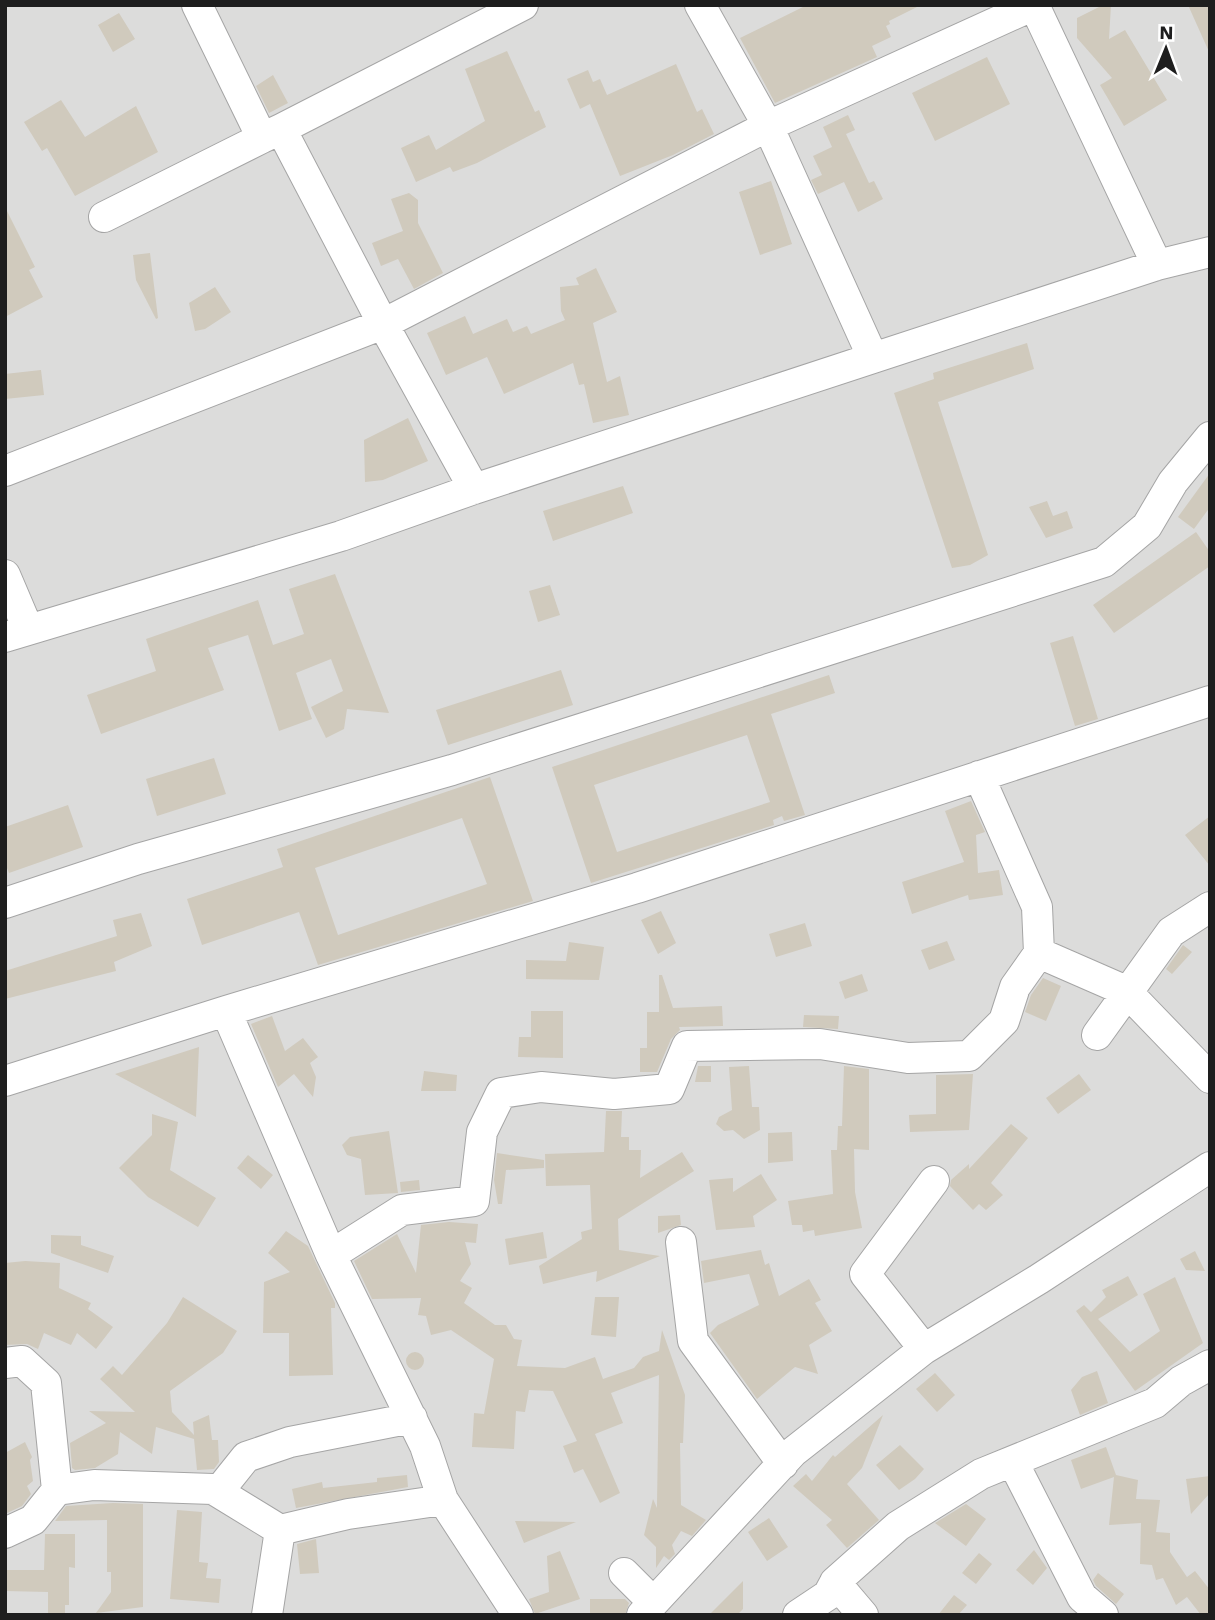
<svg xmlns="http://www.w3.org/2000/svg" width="1215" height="1620" viewBox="0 0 1215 1620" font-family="'Work Sans',sans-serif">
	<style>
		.residential { fill: #dcdcdb }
		.building { fill: #d0cabd; fill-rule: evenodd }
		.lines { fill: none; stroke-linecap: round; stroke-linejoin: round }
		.minor-casing { stroke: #a5a5a5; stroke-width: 32 }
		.minor { stroke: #fff; stroke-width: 30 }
	</style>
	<rect width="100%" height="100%" fill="#f0efe4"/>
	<path class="residential" d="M5,5h1205v1610h-1205z"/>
	<path class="building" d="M807,5h114l-32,16 1,3 -4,2 5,11 -19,9 5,11 -102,46 -35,-65z
		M1103,5h8l-2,34 16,-9 42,70 -43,26 -24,-41 12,-7 -35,-40v-20z
		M1188,5h22v49z
		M119,13l16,26 -22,13 -15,-27z
		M507,51l28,61 4,-2 7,17 -69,36 -24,9 -3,-5 -34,15 -15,-34 28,-13 7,15 49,-29 -20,-52z
		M987,57l23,47 -75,37 -23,-48z
		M676,64l21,48 5,-3 12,25 -41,21 -53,21 -30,-72 -10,5 -13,-30 21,-9 5,12 7,-3 7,16z
		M273,75l15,28 -19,10 -13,-27z
		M61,100l24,37 51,-31 22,46 -83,44 -28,-48 -5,3 -18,-29z
		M848,115l7,15 -9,4 23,49 5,-2 9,18 -25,13 -14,-30 -26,12 -7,-14 11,-5 -9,-19 19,-9 -9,-20z
		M771,181l21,63 -32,11 -21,-63z
		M409,193l9,7v23l25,50 -29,16 -16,-30 -17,7 -9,-23 31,-12 -12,-32z
		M5,207l30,60 -6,3 14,27 -38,20z
		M150,253l8,65 -2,1 -20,-39 -3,-25z
		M596,268l21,44 -24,11 14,59 13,-6 9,39 -36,8 -9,-39 -5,1 -6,-22 -69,31 -17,-37 -41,18 -19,-42 38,-17 8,18 34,-15 6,13 14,-6 4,8 34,-14 -4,-9 -1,-24 19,-2 -3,-7z
		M215,287l16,25 -26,17 -10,2 -6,-28z
		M1027,343l7,26 -96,33 50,153 -18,10 -18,3 -58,-175 40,-14 -1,-6z
		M41,370l3,25 -39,4v-25z
		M408,418l20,43 -45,19 -18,2 -1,-42z
		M1210,473v34l-16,22 -16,-12z
		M623,486l10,27 -80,28 -10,-30z
		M1047,501l6,15 14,-5 6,17 -27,10 -17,-31z
		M1196,532l14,20v14l-96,67 -21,-28z
		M335,574l54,139 -42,-4 -3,20 -18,9 -15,-31 32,-16 -12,-32 -35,14 16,46 -33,12 -31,-96 -40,13 16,42 -123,44 -14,-39 69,-24 -10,-32 112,-39 15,45 31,-11 -15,-45z
		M550,585l10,30 -22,7 -9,-31z
		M1073,636l25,83 -23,7 -25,-83z
		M561,670l12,35 -125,40 -12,-35z
		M829,675l6,18 -64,21 34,101 -21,6 -2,-5 -9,4 1,5 -183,58 -39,-116zM747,735l23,67 -153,50 -23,-67z
		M214,758l12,36 -69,22 -11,-37z
		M490,777l43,124 -215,64 -19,-53 -97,33 -15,-46 96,-32 -6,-18zM462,818l25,66 -149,51 -23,-67z
		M971,801l14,31 -9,3 2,38 21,-3 4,25 -34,5 -1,-5 -56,19 -10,-32 62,-20 -19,-51z
		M68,805l15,42 -74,26 -4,-10v-36z
		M1210,816v50l-25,-31z
		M661,911l15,32 -18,11 -17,-34z
		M141,913l11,33 -38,16 2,9 -111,28v-28l112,-35 -4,-16z
		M805,923l7,23 -36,11 -7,-23z
		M947,941l8,19 -26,10 -8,-20z
		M569,942l35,5 -5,33 -73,-1v-19l40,1z
		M1183,945l9,7 -20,22 -6,-5z
		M862,974l6,17 -23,8 -6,-17z
		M659,975h3l11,33 49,-2 1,20 -44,1 1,3 -9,9 -14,33h-17v-24h7v-36h12z
		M1043,978l18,8 -15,35 -21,-9 6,-17z
		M531,1011h32v47l-45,-1 1,-20h12z
		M804,1015l35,1 -1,13 -35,-2z
		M272,1016l13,35 18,-13 15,19 -8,6 6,14 -3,20 -19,-23 -16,13 -27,-63z
		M199,1047l-3,70 -81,-43z
		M698,1066h13v16h-16z
		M749,1066l3,41h7l1,23 -16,9 -11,-9 -9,1 -8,-7 3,-7 13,-7 -3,-43z
		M844,1066l25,3v81l-15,-1 1,43 7,36 -47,8 -1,-6 -11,2 -1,-7h-10l-4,-24 45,-7 -2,-44h6l1,-24h4z
		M424,1071l33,4 -1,16h-35z
		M973,1074l-4,56 -59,2 -1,-17 27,-1v-39z
		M1079,1074l12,16 -33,24 -12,-16z
		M606,1111h16l-1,26h8v13h12l-1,28 42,-26 12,19 -76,48 1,31 41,6 -64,26 1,-11 -54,13 -4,-18 43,-27 -1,-7 11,-3 -2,-44 -44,1 -1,-32 59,-2z
		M152,1114l26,8 -8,48 46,28 -18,29 -50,-30 -29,-29 33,-33z
		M1011,1124l17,14 -37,45 12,12 -17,15 -7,-6 -6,6 -23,-24 1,-6 18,-16v5z
		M389,1131l9,62 -33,2 -4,-36 -14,-4 -5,-10 8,-8z
		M792,1132l1,29 -25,2v-30z
		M497,1153l47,7v8l-38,2 -4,34h-4l-4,-24z
		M248,1155l25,20 -12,14 -24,-21z
		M761,1174l16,26 -24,16 2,11 -39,3 -7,-50 24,-2v14z
		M419,1180l1,10 -19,2 -1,-10z
		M680,1215l1,10 -23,8v-17z
		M449,1222l29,2 -2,19 -11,-1 6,22 -11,17 12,7 -8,15 31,22h11l8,14 8,1 -5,26 48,2 30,-11 8,22 31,-11 9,-11 16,-6 3,-21 23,65 -2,48h-3l1,62 25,15 -14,16 -11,-5 -9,14 3,9 -6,6 -5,-4 -8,12v-21l-12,-12 9,-36 4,9v-4l2,-129 -48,18 12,30 -28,11 25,59 -20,10 -17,-34 -9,4 -11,-27 14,-5 -24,-50 -24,-1 -4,22 -9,-1 -2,38 -42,-2 2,-34 10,1 10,-55 -43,-29 -20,5 -5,-19 -8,-1 3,-17 -49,1 -18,-38 43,-27 19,39 5,-48z
		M286,1231l22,15 27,57v5h-4l2,67 -44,1v-43h-26l1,-51 26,-10 -22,-19z
		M543,1232l4,26 -38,7 -4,-26z
		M51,1235l30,1v9l33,11 -6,17 -57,-20z
		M761,1250l4,15 4,-2 10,33 30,-17 12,21 -6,3 17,28 -23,14 9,29 -23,-7 -38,32 -47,-66 8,-8 41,-20 -10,-31 -45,9 -3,-22z
		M1195,1251l10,20 -19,-1 -6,-11z
		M25,1261l35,2 -1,25 32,15 -3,6 25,18 -17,22 -19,-16 -6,12 -27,-12 -6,16 -11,-5 -22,1v-82z
		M1128,1276l10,19 -40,24 32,33 30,-21 -17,-37 32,-17 28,66 -68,48 -59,-80 8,-6 7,7 15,-15 -4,-7z
		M183,1297l54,34 -14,22 -53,38 2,21 22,23 -1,-13 16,-7 3,25h6l1,22 -5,7 -17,1 -3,-31 -38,-12 -4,27 -32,-22 -2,22 -23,14 -20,2 -3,-2 -2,-25 36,-20 -17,-12 46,1 -35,-33 13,-13 9,9 45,-52z
		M595,1297h24l-3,40 -25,-2z
		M406 1361a9 9 0 1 1 18 0a9 9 0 1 1-18 0Z
		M1097,1371l11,32 -28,12 -9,-25 11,-13z
		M935,1373l20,22 -18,17 -21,-23z
		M883,1415l-21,53 -15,16 32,36 -32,28 -21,-23 6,-5 -39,-34 13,-12 6,7 21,-26 2,2z
		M25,1442l7,15 -2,3 3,21 -6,5 4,8 -9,12 -17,8v-61z
		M900,1445l24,24 -9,10 -16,11 -23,-25z
		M1106,1447l10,28 22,5 -2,19 24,1 -4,32 14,1v19l17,25 8,-6 15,19v25h-9l-14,-18 -11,8 -13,-27 -7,2 -4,-15 -12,-1 1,-41 -32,2 5,-48 -33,12 -10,-29z
		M407,1475l1,12 -112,21 -4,-19 30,-7 1,6 54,-6v-4z
		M1210,1476v17l-19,21 -5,-35z
		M113,1503l30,1v103l-47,6 15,-21v-20h-4v-52l-52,1 11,-15z
		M966,1504l20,15 -20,27 -31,-23z
		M177,1510l25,2 -3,50 9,1 -2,15 15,1 -2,24 -49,-4z
		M769,1518l19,29 -21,14 -19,-29z
		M515,1521l61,1 -52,21z
		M45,1534h30v34l-6,-1v38h-4v10h-17v-23l-43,-1v-21h39z
		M316,1539l3,34 -19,1 -3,-30z
		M1034,1550l13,18 -14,17 -17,-15z
		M560,1551l20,48 -45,15 -6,-15 20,-7 -2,-36z
		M979,1553l13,11 -16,20 -14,-11z
		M1098,1573l26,21 -8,10 -20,-18 -3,-6z
		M743,1581v28l-6,6h-28z
		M954,1595l13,10 -9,10h-20z
		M590,1599h35l4,4 -4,12h-35z"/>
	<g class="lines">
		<defs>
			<path id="minor" d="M700,5l68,121 105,232
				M1034,5l123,260
				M281,129l242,-124
				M262,138l19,-9 102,195 91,165
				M104,217l158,-79 -65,-133
				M5,471l378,-147 385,-198 266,-121
				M5,575l23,54
				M5,637l336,-101 133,-47 399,-131 284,-93 53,-13
				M979,776l58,131 2,46 87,38 84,87
				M5,903l133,-44 314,-89 652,-208 43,-36 26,-44 37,-45
				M226,1011l105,244 94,191 18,54 75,115
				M1097,1035l74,-103 39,-25
				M5,1081l221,-70 411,-123 573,-187
				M681,1242l12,99 90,123
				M331,1255l71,-45 72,-9 8,-69 19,-39 40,-6 73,7 55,-5 18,-43 133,-2 88,14 61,-2 35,-35 11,-34 24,-34
				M924,1349l-59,-75 69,-93
				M5,1363l17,-2 24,22 11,107 37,-5 119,4 67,41
				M1013,1462l69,135 21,18
				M218,1492l28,-35 44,-15 122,-24
				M5,1533l28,-13 24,-30
				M624,1573l28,28
				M835,1582l28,33
				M267,1615l13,-85 68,-16 95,-14
				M642,1615l151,-163 131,-103 115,-70 171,-112
				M798,1615l30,-20 7,-13 63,-56 83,-52 174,-71 26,-22 29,-16"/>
		</defs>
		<use href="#minor" class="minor-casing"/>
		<use href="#minor" class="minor"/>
	</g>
	<rect width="1215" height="1620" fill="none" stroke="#1e1e1e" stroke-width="14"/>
	<g transform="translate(1166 49) rotate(1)" stroke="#ffffff" stroke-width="5" paint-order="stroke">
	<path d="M0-5L12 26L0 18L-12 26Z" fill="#1e1e1e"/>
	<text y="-10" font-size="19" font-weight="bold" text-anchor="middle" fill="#1e1e1e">N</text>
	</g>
</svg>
